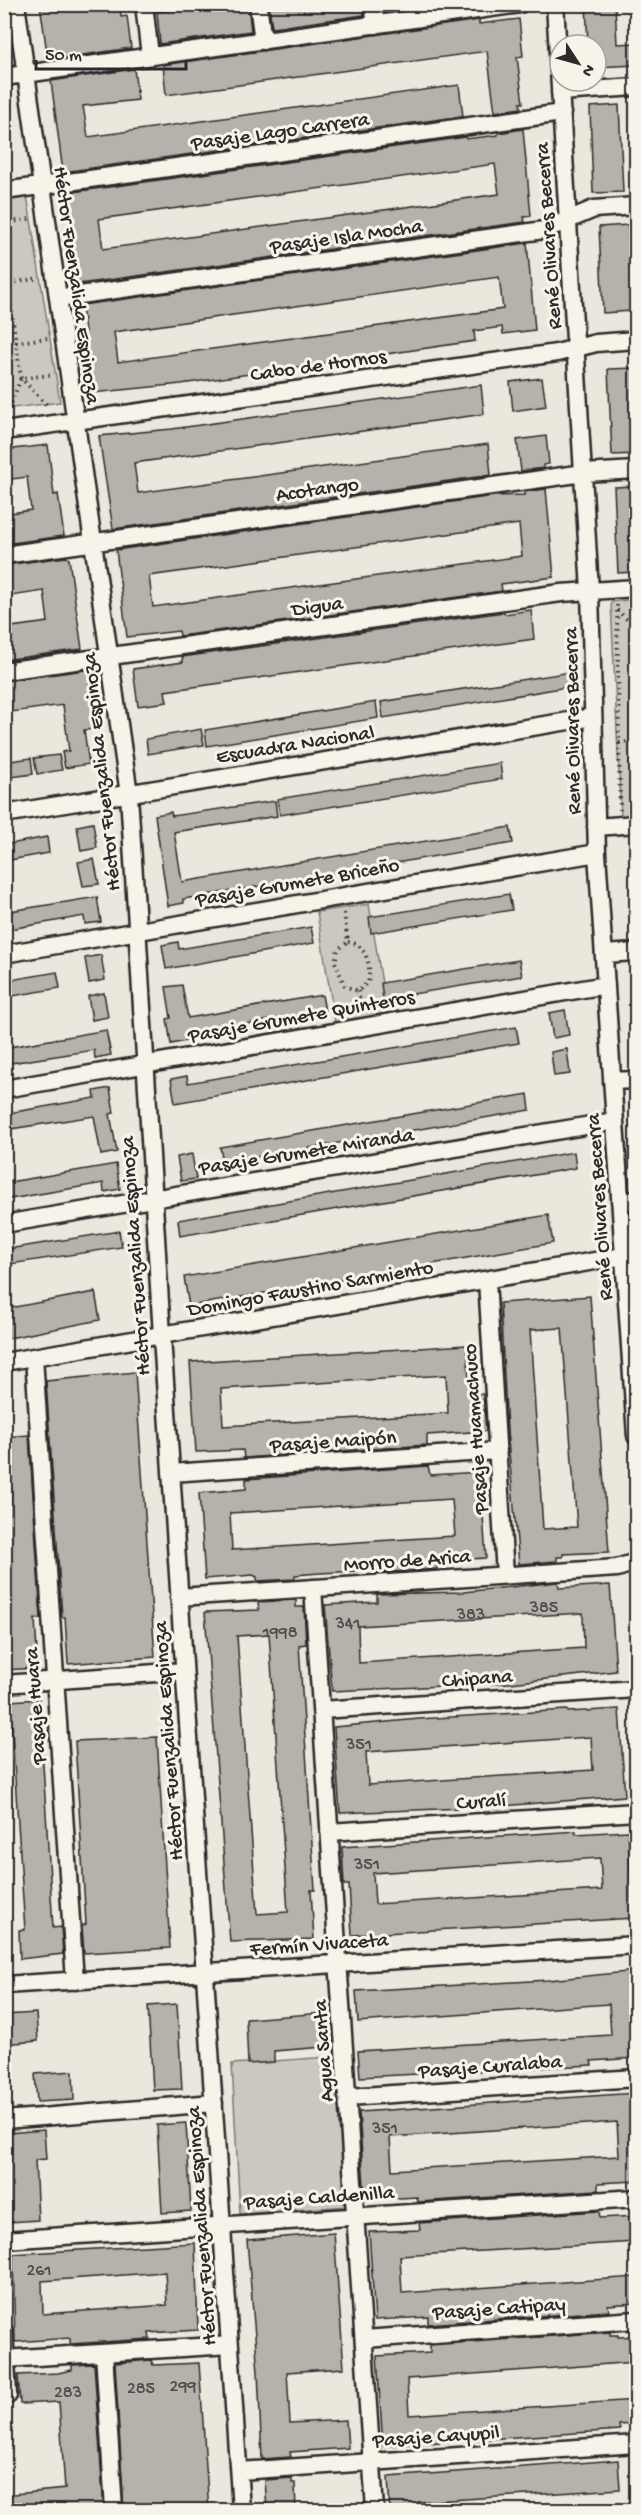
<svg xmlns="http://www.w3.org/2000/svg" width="641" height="2515" viewBox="0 0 641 2515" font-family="'Gochi Hand',sans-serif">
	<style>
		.green { fill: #cbc8bf; stroke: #7b7a75; stroke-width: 1.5 }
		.building { fill: #b5b2ab; stroke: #2b2b2b; stroke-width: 1.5; fill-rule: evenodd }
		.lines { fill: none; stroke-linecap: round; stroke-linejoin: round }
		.street-casing { stroke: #2b2b2b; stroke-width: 21 }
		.path { stroke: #2b2b2b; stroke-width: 4; stroke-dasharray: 1.5 4.5; stroke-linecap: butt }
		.street { stroke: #f7f3e8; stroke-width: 16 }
		.labels { text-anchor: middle; stroke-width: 6; stroke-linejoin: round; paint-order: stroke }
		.number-label { font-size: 18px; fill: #4e4d4b }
		.street-label { font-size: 21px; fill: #2b2b2b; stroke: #f7f3e8 }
	</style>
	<rect width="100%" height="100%" fill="#ebe7dd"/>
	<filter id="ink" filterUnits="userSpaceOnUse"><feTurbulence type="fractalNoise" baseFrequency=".0167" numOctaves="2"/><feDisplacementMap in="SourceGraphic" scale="12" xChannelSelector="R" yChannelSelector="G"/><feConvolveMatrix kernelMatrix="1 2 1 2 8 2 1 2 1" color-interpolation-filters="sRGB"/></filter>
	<g filter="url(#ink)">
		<path class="green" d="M27,195l33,207 -55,7 -1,-211z
			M636,599v217h-15l-10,-214z
			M369,904l18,110 -52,9 -18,-111z
			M342,2056l7,150 -109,8 -8,-150z"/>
		<path class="building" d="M40,4h80l1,13 6,-1 4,32 -83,12z
			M212,4h36l3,27 -91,13 -3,-32z
			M269,4h94l1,11 -92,13z
			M384,4h58l-57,9z
			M586,4h29l2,40 19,-1v22l-40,2v-22h-8z
			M519,19l4,37 -6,1 6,46h-3l1,5 -26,4 -8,-61 -321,44 -3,-30 316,-45v4z
			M134,69l4,31 -55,6 5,31 371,-52 4,31 -400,56 -12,-91z
			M619,105l4,87 -30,1 -3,-86z
			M523,129l8,87 -7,1 1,5 -446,62 -1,-3 -12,-88 400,-56v2l32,-4v-2zM495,164l4,30 -396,55 -4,-30z
			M628,225l4,86 -29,2 -4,-86z
			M527,243l8,87 -32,4 -1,-7 -28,4 1,10 -294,43 -89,9 -10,-88zM499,277l4,32 -385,53 -4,-30z
			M636,368v86l-24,1 -4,-86z
			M542,378l4,28 -33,5 -3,-29z
			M481,385l3,29 -350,49 4,30 350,-49 3,31 -378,54 -14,-93 73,-7z
			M546,436l3,28 -6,1 1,3 -23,3 -4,-31z
			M48,445l6,50 4,-1 6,42 -60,8v-30l27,-4 -4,-33 -23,3v-30z
			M636,486v86l-18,1 -4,-86z
			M546,489l8,88 -53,7 1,7 -322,45 -1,-5 -52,6 -11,-87 378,-54 30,-1v-3zM519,524l3,32 -369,51 -4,-31z
			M66,557l3,2 13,90 -78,11v-32l44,-6 -4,-31 -40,6v-32z
			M531,610l3,29 -369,52 2,11 -29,4 -5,-37 50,-7 -1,-5 322,-45 1,2z
			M85,670l3,1 7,58 -11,1 5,34 -24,4 -3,-16 7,-1 -6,-46 -59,8v-32z
			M571,672l2,14 -190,32 -2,-16z
			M376,702l2,16 -171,28 -2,-16z
			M201,729l3,16 -56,9 -2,-15z
			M59,755l3,15 -25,4 -3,-16z
			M31,758l2,16 -29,4v-16z
			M500,763l2,16 -222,36 -3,-16z
			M275,801l2,15 -103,16 8,50 328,-55 3,16 -294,50 -36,6 1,4 -16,3 -13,-91 16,-3 1,4z
			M93,823l4,25 -16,3 -4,-25z
			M47,837l2,16 -45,8v-16z
			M94,859l5,25 -16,2 -5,-24z
			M509,894l3,16 -141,23 -2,-16z
			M97,897l4,25 -16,2 -1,-8 -80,14v-18z
			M311,927l3,16 -148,26 -4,-24 16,-3 1,7z
			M101,955l4,25 -16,3 -4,-25z
			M519,960l3,16 -139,23 -2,-16z
			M57,972l3,16 -53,9 -3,-16z
			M182,985l6,33 134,-23 3,16 -139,23 1,7 -16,3 -4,-25 4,-1 -5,-31z
			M104,993l4,24 -16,3 -4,-24z
			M565,1010l4,25 -16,3 -4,-25z
			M516,1027l3,16 -344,60 -4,-24 16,-3 1,7z
			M106,1030l5,25 -16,3 -1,-8 -90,14v-16z
			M567,1049l3,25 -16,2 -3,-24z
			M110,1088l4,25 -4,1 7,38 -16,3 -7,-39 -90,14v-16l91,-16 -1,-7z
			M528,1094l2,16 -307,53 -3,-16z
			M574,1152l2,16 -396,68 -2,-16z
			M192,1154l4,25 -15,2 -4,-24z
			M116,1164l4,25 -16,3 -1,-9 -99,17v-17z
			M548,1215l5,28 -364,63 -5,-29z
			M119,1231l3,16 -118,18v-15l4,-1z
			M95,1292l5,28 -96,19v-30z
			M590,1296l19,256 -46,2v3h-6v4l-38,3 -12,-134 -7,-127zM562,1328l15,199 -34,2 -13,-199z
			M467,1345l3,50 13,-1 3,37 -59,4v10l-183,13 -1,-8 -47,2 -6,-90zM446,1375l2,38 -225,13 -2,-37z
			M135,1372l20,285 -87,7 -3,-47h-3l-16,-236z
			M29,1435l12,184h-6l3,49 -34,2v-29h4l-4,-53v-151z
			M428,1466l2,9 50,-3 6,86 -49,3v8l-61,4v-3l-56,3 -25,2v4l-38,2v-4l-4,-2 -48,4 -6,-86 47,-4v-10zM452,1499l3,37 -223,14 -2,-37z
			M558,1582l1,6 51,-3 6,86 -105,12 -179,8 -7,-86 52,-3v-8l86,-2zM583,1613l1,35 -225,15 -1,-37z
			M296,1600v7h8l2,37 -7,1 16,245h-4l3,49 -84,3 -25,-330 54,-2 -1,-8zM269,1634l19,278 -31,2 -20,-278z
			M39,1699l14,229 8,-1 2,27 -43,5 -1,-29h6l-15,-229z
			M619,1709l6,87 -136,11 -149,6 -6,-86 85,-8 148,-9 1,2zM591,1737l2,33 -225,15 -2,-33z
			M157,1737l13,211 -86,5 -2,-27 4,-2 -11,-183z
			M576,1831v3l52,-3 6,87 -282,17 -3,-50h-5l-2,-38zM600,1858l2,32 -227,14 -2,-31z
			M636,1971v87l-45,3 1,4 -232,12 -2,-26 253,-16 -2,-31 -251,18 -2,-31 192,-11z
			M177,2004l5,85 -29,1 -5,-84z
			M36,2013l2,28 -34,3v-29z
			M323,2013l2,34 -51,4v11l-26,2 -2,-45z
			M73,2071l1,29 -37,2 -2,-28z
			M636,2093v88l-38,2v7l-180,12 -1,-5 -52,3 -6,-88zM617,2122l2,34 -227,14 -2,-33z
			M186,2123l5,88 -29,2 -5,-88z
			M44,2130l2,29 -11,1 3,60 -29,2 -2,-89z
			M599,2211l1,7 36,-2v26l-236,14 2,37 234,-16v26l-28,2 1,6 -181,13v-7l-53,3 -6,-88 51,-2 -1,-7z
			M334,2233l10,135 -57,4 3,51 56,-3 2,28 -58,4 1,5 -29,2 -4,-87 -11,-132z
			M195,2243l3,87 -49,3 1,6 -80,5v-6l-55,4 -2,-88zM165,2272l2,33 -124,9 -1,-33z
			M610,2332v3h8v2l18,-1v26l-229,17 2,36 227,-15v24l-17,1 1,5 -237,16 -6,-90 53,-3v-8z
			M151,2360l2,5 46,-2 10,148h-85l-9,-148z
			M94,2364l10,147h-100v-16l61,-6 -6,-87 -39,2 -2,-29 40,-2 14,-3v-5z
			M618,2460l2,29 -202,13 1,9h-29l-2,-34z
			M292,2478v5h3l1,28h-29l-2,-31z"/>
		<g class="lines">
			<defs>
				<path id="street" d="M16,4l113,790 34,558 78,1158
					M144,4l6,52
					M258,4l5,37
					M373,4l3,21
					M555,4l35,587 7,262 39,583
					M4,77l516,-73
					M560,92l76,-5
					M4,191l558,-78
					M58,298l486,-68 50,-21 42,-3
					M4,431l553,-78 39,-10 40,-3
					M4,555l580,-82 52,-3
					M4,671l557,-78 75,-5
					M4,814l589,-97
					M596,827l40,-3
					M4,954l593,-101
					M604,954l32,-2
					M612,1081l24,-1
					M4,1089l602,-104
					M620,1201l16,-1
					M4,1224l611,-103
					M487,1280l18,295
					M34,1357l41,624
					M4,1362l620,-106
					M171,1473l327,-22
					M313,1588l62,922
					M179,1597l438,-29 19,-6
					M4,1684l180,-13
					M321,1710l315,-21
					M329,1832l307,-20
					M4,1985l632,-40
					M347,2097l289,-19
					M4,2120l210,-17
					M4,2240l632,-42
					M4,2331l4,64
					M364,2339l272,-19
					M104,2353l10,157
					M4,2359l226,-14
					M239,2471l397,-27"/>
			</defs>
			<use href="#street" class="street-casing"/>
			<path class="path" d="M4,223l26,-4
				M4,258l17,120 28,29
				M4,284l35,-6
				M4,344l43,-6
				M7,414l14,-36 31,-3
				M617,605l3,205
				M617,610l19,18
				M619,743l17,-2
				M344,913l4,29
				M348,942c18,1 24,25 20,40l-10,9 -13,-5 -10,-24 3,-13z
				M358,991l4,20"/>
			<use href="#street" class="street"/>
		</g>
	</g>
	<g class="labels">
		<g class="number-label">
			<text x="544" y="1612">385</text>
			<text x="471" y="1619">383</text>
			<text x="348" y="1628">341</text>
			<text x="280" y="1637">1998</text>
			<text x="359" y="1749">351</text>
			<text x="367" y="1869">351</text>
			<text x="385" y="2133">351</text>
			<text x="39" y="2275">261</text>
			<text x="183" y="2391">299</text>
			<text x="141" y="2393">285</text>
			<text x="68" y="2397">283</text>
		</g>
		<g class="street-label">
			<text transform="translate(280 130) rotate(-8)" y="7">Pasaje Lago Carrera</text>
			<text transform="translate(346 235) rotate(-8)" y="7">Pasaje Isla Mocha</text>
			<text transform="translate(547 236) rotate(-94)" y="7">René Olivares Becerra</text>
			<text transform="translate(78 285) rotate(82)" y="7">Héctor Fuenzalida Espinoza</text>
			<text transform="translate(318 364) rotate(-8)" y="7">Cabo de Hornos</text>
			<text transform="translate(317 488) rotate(-8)" y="7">Acotango</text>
			<text transform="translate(317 605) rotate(-8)" y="7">Digua</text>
			<text transform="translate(571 721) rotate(-91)" y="7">René Olivares Becerra</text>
			<text transform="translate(295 743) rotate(-9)" y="7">Escuadra Nacional</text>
			<text transform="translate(100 772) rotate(-96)" y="7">Héctor Fuenzalida Espinoza</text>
			<text transform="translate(297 881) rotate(-10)" y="7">Pasaje Grumete Briceño</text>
			<text transform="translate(301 1015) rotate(-10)" y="7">Pasaje Grumete Quinteros</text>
			<text transform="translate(306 1150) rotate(-9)" y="7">Pasaje Grumete Miranda</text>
			<text transform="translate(598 1207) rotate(-94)" y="7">René Olivares Becerra</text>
			<text transform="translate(134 1256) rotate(-94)" y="7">Héctor Fuenzalida Espinoza</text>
			<text transform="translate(310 1287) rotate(-10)" y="7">Domingo Faustino Sarmiento</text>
			<text transform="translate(474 1429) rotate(-94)" y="7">Pasaje Huamachuco</text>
			<text transform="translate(333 1440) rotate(-4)" y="7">Pasaje Maipón</text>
			<text transform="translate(407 1559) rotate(-4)" y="7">Morro de Arica</text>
			<text transform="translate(477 1677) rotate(-4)" y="7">Chipana</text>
			<text transform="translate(34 1706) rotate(-94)" y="7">Pasaje Huara</text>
			<text transform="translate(167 1741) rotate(-94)" y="7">Héctor Fuenzalida Espinoza</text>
			<text transform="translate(481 1800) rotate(-4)" y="7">Curalí</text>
			<text transform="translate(319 1943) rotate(-4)" y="7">Fermín Vivaceta</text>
			<text transform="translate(322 2051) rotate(-94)" y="7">Agua Santa</text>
			<text transform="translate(490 2065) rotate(-4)" y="7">Pasaje Curalaba</text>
			<text transform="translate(319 2196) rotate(-4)" y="7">Pasaje Caldenilla</text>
			<text transform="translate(200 2226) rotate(-94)" y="7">Héctor Fuenzalida Espinoza</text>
			<text transform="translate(499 2307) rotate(-4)" y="7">Pasaje Catipay</text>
			<text transform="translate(436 2435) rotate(-4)" y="7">Pasaje Cayupil</text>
		</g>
	</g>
	<rect width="641" height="2515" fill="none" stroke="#f7f3e8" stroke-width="24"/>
	<rect x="12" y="12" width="617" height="2491" fill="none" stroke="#2b2b2b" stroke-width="2" filter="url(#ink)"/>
	<g transform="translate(578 63) rotate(126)"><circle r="28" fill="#f7f3e8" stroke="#a5a39c" stroke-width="1.5"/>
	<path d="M0-4.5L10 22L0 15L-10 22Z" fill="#2b2b2b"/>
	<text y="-9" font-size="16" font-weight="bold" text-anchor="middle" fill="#2b2b2b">N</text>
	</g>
	<path d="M36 60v9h150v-9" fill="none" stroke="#2b2b2b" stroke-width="3"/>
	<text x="45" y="60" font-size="18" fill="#2b2b2b" stroke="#f7f3e8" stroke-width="4.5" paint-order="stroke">50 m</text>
</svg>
